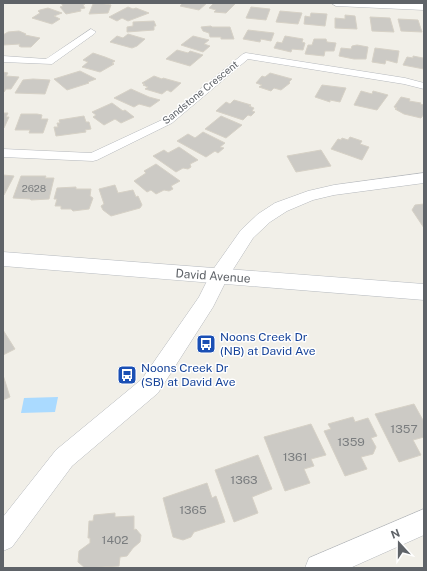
<svg xmlns="http://www.w3.org/2000/svg" width="427" height="571" viewBox="0 0 427 571" font-family="'Public Sans',sans-serif">
  <rect width="100%" height="100%" fill="#f1efe8"/>
  <path fill="#aadaff" d="M58 397 55 412 21 413 24 398Z"/>
  <g fill="#cccac5" stroke="#d6d1c6">
    <path d="M61 3H84L85 4 83 5 85 8 80 9 81 11 66 14 60 7 63 6Z"/>
    <path d="M99 3 111 5 108 13 89 14 93 4Z"/>
    <path d="M183 3H207L199 10 180 6Z"/>
    <path d="M214 3H236L226 13 214 12 216 10 209 8Z"/>
    <path d="M128 7 133 9 136 8 149 13 128 21 122 18 117 21 109 17Z"/>
    <path d="M251 7 270 9 266 20 246 18Z"/>
    <path d="M48 8 62 13 54 16 60 19 52 24 32 18 40 13 38 11 40 10Z"/>
    <path d="M280 11 302 13 298 24 276 22Z"/>
    <path d="M311 13 327 14 325 26 304 24 305 16 310 17Z"/>
    <path d="M345 15 355 16 357 29 335 28V18L345 19Z"/>
    <path d="M370 17 390 18 394 32 372 31Z"/>
    <path d="M398 19 418 20 422 32 401 31Z"/>
    <path d="M154 21 156 26H154V30L127 32V27L133 26V22Z"/>
    <path d="M211 26 212 27H230L234 39H221V37H210L209 33 203 31 201 27Z"/>
    <path d="M248 30 274 33 271 41 261 39 260 42 243 39Z"/>
    <path d="M19 31 26 34 25 35 40 38 31 47H21L19 46 20 44 3 45V35L8 32Z"/>
    <path d="M128 34 145 39 137 46 132 48 110 42 117 36 123 38Z"/>
    <path d="M193 36 209 40 204 44 210 46 203 52 181 45Z"/>
    <path d="M285 36 303 39 302 42 305 43 303 50 292 49 291 52 274 48 277 42 282 43Z"/>
    <path d="M314 39H326L327 42 336 43 334 51H325L324 56 305 54 308 45H312Z"/>
    <path d="M357 45 368 47 366 59H354L339 56 341 48 351 49 352 46Z"/>
    <path d="M375 48 399 51 397 63 386 60 385 64 372 62Z"/>
    <path d="M177 50 188 53 190 51 203 55 190 66 166 59Z"/>
    <path d="M93 53 105 57 115 61 112 63 114 64 100 72 82 67 88 62 83 60Z"/>
    <path d="M413 56 423 58 424 69 403 65 407 57 413 58Z"/>
    <path d="M80 71 96 79 88 82 89 83 67 90 54 79Z"/>
    <path d="M3 72 8 73 6 76 19 77 11 89H6L4 92Z"/>
    <path d="M270 73 292 79 289 82 290 83 281 90 274 88 271 91 259 87 262 85 256 83 262 76 265 77Z"/>
    <path d="M154 76 162 79 163 78 181 83 171 92 167 90 162 94 145 89 148 87 143 85 145 84 142 83Z"/>
    <path d="M23 80 33 79 50 80 45 94 15 93Z"/>
    <path d="M322 85 346 88 340 102 330 100V102L315 97Z"/>
    <path d="M131 89 149 97 160 100 150 107 139 104 134 107 114 98Z"/>
    <path d="M361 91 372 94 373 91 388 95 377 110 354 105Z"/>
    <path d="M401 97 410 99 409 101 421 103 420 104 424 105V114L421 118 404 114 395 109 397 108 394 107Z"/>
    <path d="M234 100 251 105 249 106 254 108 252 111 255 112 251 116 248 115 243 120 216 111 226 102 230 104Z"/>
    <path d="M112 103 123 111 125 110 134 117 121 123 115 119 104 125 93 117 96 115 92 112Z"/>
    <path d="M3 113H8L6 117H9L4 128H3Z"/>
    <path d="M21 114H37L42 115 41 119H48L43 133H29L30 130H15Z"/>
    <path d="M84 116 86 122H89L91 129 85 130 86 132 56 136 54 127H58L57 123H60L59 120Z"/>
    <path d="M221 116 242 125 226 138 205 129Z"/>
    <path d="M203 132 225 143 220 147 224 148 218 153 215 151 206 157 177 141 188 134 195 138Z"/>
    <path d="M350 137 362 141 360 144 369 147 362 160 331 149 338 139 341 140 342 138 348 140Z"/>
    <path d="M179 147 198 160 190 164 191 167 188 169 183 168 176 172 153 156 164 150 168 153Z"/>
    <path d="M321 150 331 166 296 172 287 156Z"/>
    <path d="M156 164 180 181 171 186 173 189 169 191 164 190 156 194 151 190 147 192 134 181 146 173 144 171Z"/>
    <path d="M3 175 14 176 4 195H3Z"/>
    <path d="M21 176H46L45 178H54L49 199 31 200 30 199 13 198Z"/>
    <path d="M115 185 118 193 133 190 136 197 138 196 142 205 140 208 111 216 103 210 101 206 104 204 99 189Z"/>
    <path d="M76 187V189H91L90 196 93 198 89 209 73 211 71 209H61V206H55L57 199H54L57 188Z"/>
    <path d="M424 204V228L412 210 415 205Z"/>
    <path d="M3 330 15 349 3 355Z"/>
    <path d="M3 375 10 397 3 400Z"/>
    <path d="M414 404 424 422V437L413 440 421 455 399 462 375 414Z"/>
    <path d="M353 417 355 422 368 418 377 436 371 438 376 447 373 454 361 457 367 469 345 476 324 431 331 429 328 424Z"/>
    <path d="M311 424 326 455 311 459 314 466 304 469 310 483 285 491 264 437Z"/>
    <path d="M258 455 272 489 252 497 258 513 234 522 215 470Z"/>
    <path d="M207 483 212 498 216 496 225 522 194 532 191 537 183 540 173 537 163 498Z"/>
    <path d="M115 513V517L134 516V530L136 529 141 535 140 542 133 548 127 556 120 557 119 566 85 568 78 562 79 551 90 543V538H88L89 521H93L94 515Z"/>
  </g>
  <g fill="none" stroke-linecap="round" stroke-linejoin="round">
    <defs>
      <g id="minor">
        <path d="M91 29 96 32 94 34 52 64 3 62V56L46 59Z"/>
        <path d="M246 53 405 78 424 83V89L404 84 248 59 172 123 97 160 93 161 3 157V149L91 153 164 119 243 54Z"/>
      </g>
      <g id="tertiary">
        <path d="M331 3 424 4V10L336 6Z"/>
        <path d="M424 173V183L334 195 313 200 287 211 270 222 253 238 227 279 213 307 158 393 72 466 12 547 3 551V517L56 450 142 379 199 297 212 271 241 230 258 214 275 203 308 191 334 185Z"/>
        <path d="M424 509V535L350 568H305L309 558Z"/>
      </g>
      <path id="secondary" d="M3 252 424 284V300L3 266Z"/>
    </defs>
    <use href="#minor" stroke="#b5b8bc" stroke-width="1"/>
    <use href="#tertiary" stroke="#b5b8bc" stroke-width="1"/>
    <use href="#secondary" stroke="#b6babf" stroke-width="1"/>
    <use href="#minor" fill="#fff" fill-rule="evenodd"/>
    <use href="#tertiary" fill="#fff" fill-rule="evenodd"/>
    <use href="#secondary" fill="#fff" fill-rule="evenodd"/>
  </g>
  <defs>
    <symbol id="bus-square" viewBox="-11 -11 22 22"><rect x="-9" y="-9" width="18" height="18" rx="4" fill="#1a4fb4" stroke="#fff"/><path d="M-5-6H5V4H4V6H2V4H-2V6H-4V4H-5ZM-3.5-4V0h7V-4ZM-3.5 1.2v1.5H-2V1.2ZM2 1.2v1.5H3.5V1.2Z" fill="#fff"/></symbol>
  </defs>
  <g fill-rule="evenodd">
    <use href="#bus-square" x="195" y="333" width="22" height="22"/>
    <use href="#bus-square" x="116" y="364" width="22" height="22"/>
  </g>
  <g text-anchor="middle" stroke-width="3" stroke-linejoin="round" paint-order="stroke">
    <g font-size="10" fill="#5f6368" stroke="#fff">
      <text transform="translate(200 92) rotate(-39)" y="4">Sandstone Crescent</text>
    </g>
    <g font-size="10" fill="#7a7d7f">
      <text x="34" y="192">2628</text>
    </g>
    <g font-size="12" fill="#5f6368" stroke="#fff">
      <text transform="translate(213 276) rotate(4)" y="4">David Avenue</text>
    </g>
    <g font-size="12" fill="#164399" stroke="#fff" text-anchor="start">
      <text x="220" y="341">Noons Creek Dr<tspan x="220" dy="14">(NB) at David Ave</tspan></text>
      <text x="141" y="372">Noons Creek Dr<tspan x="141" dy="14">(SB) at David Ave</tspan></text>
    </g>
    <g font-size="12" fill="#7a7d7f">
      <text x="404" y="433">1357</text>
      <text x="351" y="446">1359</text>
      <text x="295" y="461">1361</text>
      <text x="244" y="484">1363</text>
      <text x="193" y="514">1365</text>
      <text x="115" y="544">1402</text>
    </g>
  </g>
  <rect width="427" height="571" fill="none" stroke="#5f6368" stroke-width="8"/>
  <g transform="translate(399 543) rotate(339)" stroke="#ffffff" stroke-width="3" paint-order="stroke">
  <path d="M0-3L7 15L0 10L-7 15Z" fill="#5f6368"/>
  <text y="-6" font-size="11" font-weight="bold" text-anchor="middle" fill="#5f6368">N</text>
  </g>
</svg>
